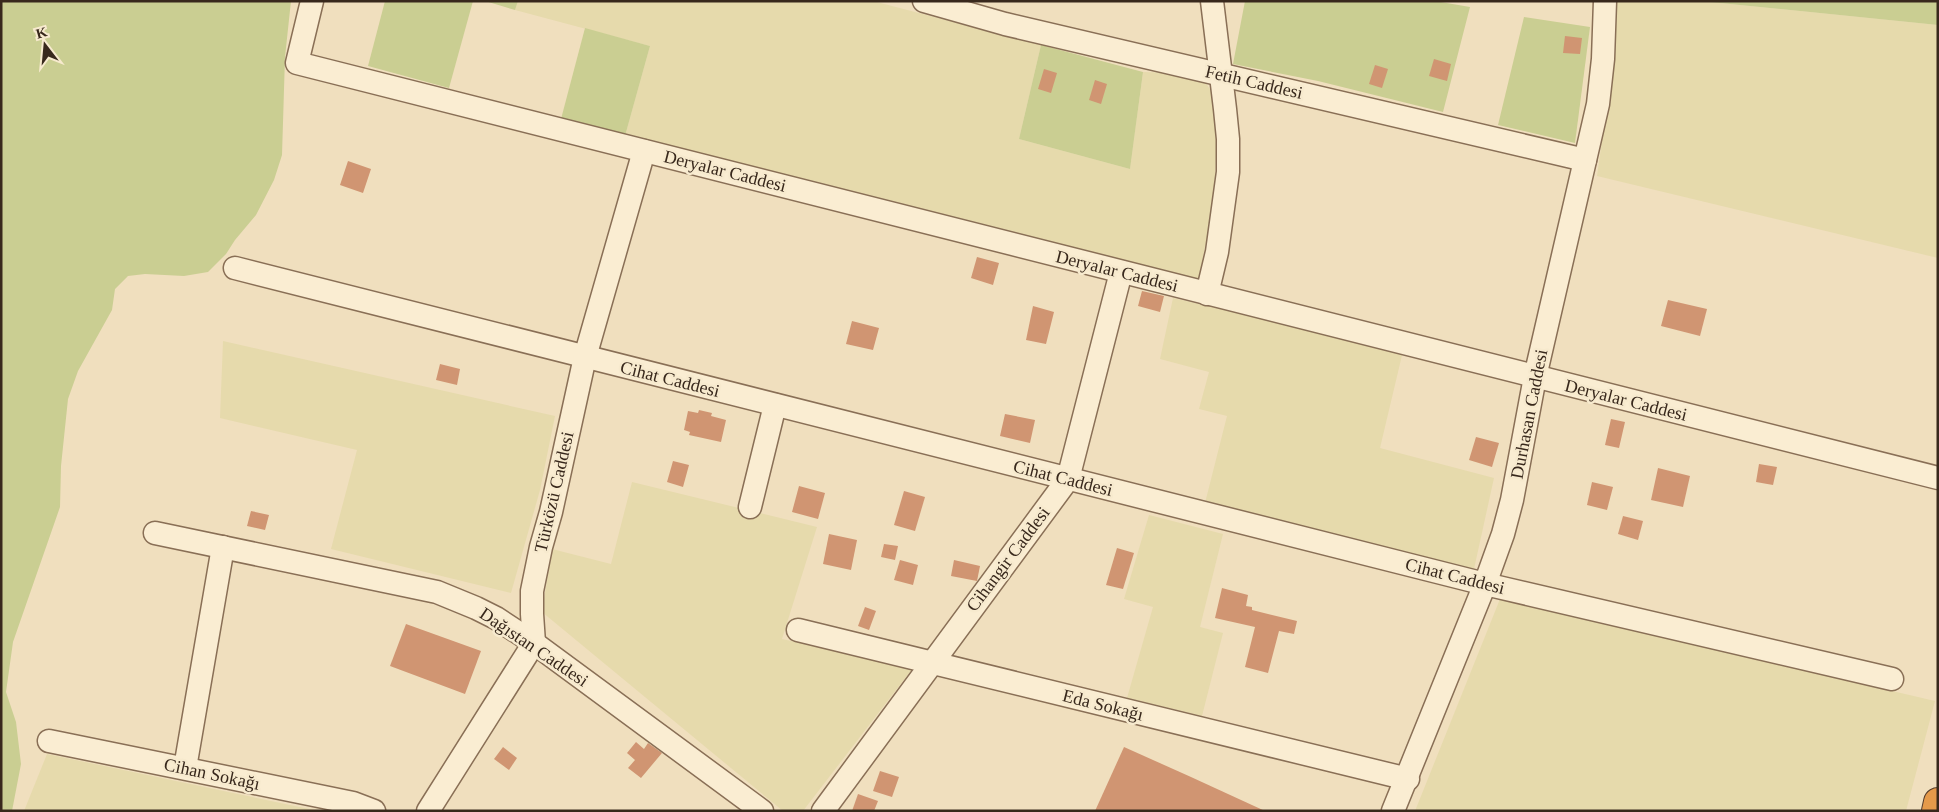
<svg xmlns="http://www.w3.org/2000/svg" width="1939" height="812" viewBox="0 0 1939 812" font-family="'Times New Roman',serif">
  <rect width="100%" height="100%" fill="#f0dfbe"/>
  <g fill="#e6daac">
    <path d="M518 1H873L1041 45 1019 139 1130 169 1143 72 1178 73 1205 82 1214 95 1217 134 1215 178 1208 232 1198 281 625 136 650 46 515 10Z"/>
    <path d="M1617 1H1700L1938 25V258L1597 176 1607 105Z"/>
    <path d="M1173 298 1403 351 1380 448 1494 478 1474 569 1205 503 1227 416 1199 409 1209 372 1160 359Z"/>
    <path d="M223 341 555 416 540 490 511 593 331 549 357 450 220 418Z"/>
    <path d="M632 482 817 527 782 639 913 668 803 811H783L542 612 552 549 611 564Z"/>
    <path d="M1149 515 1223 534 1200 627 1223 633 1202 716 1127 698 1153 607 1124 599Z"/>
    <path d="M1500 599 1935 701 1906 811H1415Z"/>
    <path d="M47 754 319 811H24Z"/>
  </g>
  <g fill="#cace92">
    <path d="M1 1H291L285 57 282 155 274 180 256 215 235 240 226 254 208 272 184 276 145 274 128 276 115 289 112 310 78 371 68 399 61 466 60 507 13 642 6 692 16 722 21 764 12 811H1Z"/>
    <path d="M385 1H473L449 88 368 66Z"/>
    <path d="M485 1H518L515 10Z"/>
    <path d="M1245 1H1435L1470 7 1443 112 1318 81 1233 64Z"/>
    <path d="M1700 1H1938V25Z"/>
    <path d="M1524 17 1590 27 1575 143 1498 125Z"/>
    <path d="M585 28 650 46 625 136 561 119Z"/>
    <path d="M1041 45 1143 72 1130 169 1019 139Z"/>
  </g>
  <g fill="#d09572">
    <path d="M1565 36 1582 38 1580 54 1563 53Z"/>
    <path d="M1434 59 1451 64 1447 81 1429 76Z"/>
    <path d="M1375 65 1388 69 1382 88 1369 84Z"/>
    <path d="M1044 69 1057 73 1051 93 1038 89Z"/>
    <path d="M1095 80 1107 84 1101 104 1089 100Z"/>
    <path d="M348 161 371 169 363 193 340 185Z"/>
    <path d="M977 257 999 263 993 285 971 278Z"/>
    <path d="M1142 291 1164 296 1160 312 1138 306Z"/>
    <path d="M1668 300 1707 309 1700 336 1661 326Z"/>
    <path d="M1033 306 1054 312 1046 344 1026 340Z"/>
    <path d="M852 321 879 328 873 350 846 344Z"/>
    <path d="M440 364 460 369 457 385 436 380Z"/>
    <path d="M699 410 712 413 711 416 726 420 721 442 689 435 690 432 684 430 688 411 698 413Z"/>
    <path d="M1005 414 1035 420 1030 443 1000 436Z"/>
    <path d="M1611 419 1625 422 1619 448 1605 445Z"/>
    <path d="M1476 437 1499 443 1492 467 1469 460Z"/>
    <path d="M673 461 689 465 683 487 667 482Z"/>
    <path d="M1759 464 1777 467 1773 485 1756 482Z"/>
    <path d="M1658 468 1690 476 1683 507 1651 500Z"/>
    <path d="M1592 482 1613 487 1607 510 1587 505Z"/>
    <path d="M799 486 825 493 818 519 792 512Z"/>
    <path d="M904 491 925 497 915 531 894 525Z"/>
    <path d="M251 511 269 515 265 530 247 526Z"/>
    <path d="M1623 516 1643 521 1638 540 1618 534Z"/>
    <path d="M829 534 857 540 851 570 823 564Z"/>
    <path d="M884 544 898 546 895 560 881 557Z"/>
    <path d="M1117 548 1134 553 1123 589 1106 585Z"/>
    <path d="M900 560 918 565 913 585 894 580Z"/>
    <path d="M954 560 980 566 977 581 951 576Z"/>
    <path d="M1222 588 1248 595 1246 606 1252 607V610L1297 621 1294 634 1279 631 1268 673 1245 667 1255 627 1215 618Z"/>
    <path d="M865 607 876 611 869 630 858 626Z"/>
    <path d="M406 624 481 651 465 694 390 666Z"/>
    <path d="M636 742 644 749 648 743 662 753 641 778 628 768 635 760 627 753Z"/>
    <path d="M503 747 517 758 509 770 494 759Z"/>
    <path d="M1124 747 1191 777 1265 811H1095Z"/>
    <path d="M880 771 899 777 892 797 873 791Z"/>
    <path d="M858 794 878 801 874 811H852Z"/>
  </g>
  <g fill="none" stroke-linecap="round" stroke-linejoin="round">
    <defs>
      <g id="minor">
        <path d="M312 1 297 63 1938 478"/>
        <path d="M924 1 1005 24 1585 160"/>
        <path d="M235 268 1485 584 1892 679"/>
        <path d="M1207 294 1217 252 1228 172V139L1225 109 1212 1"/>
        <path d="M750 507 775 405"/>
        <path d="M155 533 437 592 476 608 496 618 534 643 762 811"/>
        <path d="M798 630 1408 779"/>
        <path d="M49 741 353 803 374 811"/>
        <path d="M185 768 223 547"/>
        <path d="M428 811 534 643 532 614V591L541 547 551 512 585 357 644 151"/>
        <path d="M823 811 1068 479 1121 272"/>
        <path d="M1393 811 1485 584 1503 534 1512 500 1535 377 1598 104 1603 59 1605 1"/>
      </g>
      <path id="highway" d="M1936 811 1938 802"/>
    </defs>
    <use href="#minor" stroke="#896f56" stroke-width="25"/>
    <use href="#highway" stroke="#563d2b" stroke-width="30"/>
    <use href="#minor" stroke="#faedd2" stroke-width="22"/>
    <use href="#highway" stroke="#e59a4a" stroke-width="28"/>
  </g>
  <g text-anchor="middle" stroke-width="5" stroke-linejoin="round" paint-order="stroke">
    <g font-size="18" fill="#38281c" stroke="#f7eace">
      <text transform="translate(1254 82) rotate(13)" y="6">Fetih Caddesi</text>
      <text transform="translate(725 171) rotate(14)" y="6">Deryalar Caddesi</text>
      <text transform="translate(1117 271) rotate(14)" y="6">Deryalar Caddesi</text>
      <text transform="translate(670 379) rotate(14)" y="6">Cihat Caddesi</text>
      <text transform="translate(1626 400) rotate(14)" y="6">Deryalar Caddesi</text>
      <text transform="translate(1529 414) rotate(-79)" y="6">Durhasan Caddesi</text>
      <text transform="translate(1063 478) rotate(14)" y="6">Cihat Caddesi</text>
      <text transform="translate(554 492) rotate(-77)" y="6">Türközü Caddesi</text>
      <text transform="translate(1008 559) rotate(-53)" y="6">Cihangir Caddesi</text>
      <text transform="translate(1455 576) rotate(14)" y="6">Cihat Caddesi</text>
      <text transform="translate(534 647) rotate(34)" y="6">Dağıstan Caddesi</text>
      <text transform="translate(1103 705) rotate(14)" y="6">Eda Sokağı</text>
      <text transform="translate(212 774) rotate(12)" y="6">Cihan Sokağı</text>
    </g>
  </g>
  <rect width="1939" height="812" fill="none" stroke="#38281c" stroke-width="5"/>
  <g transform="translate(45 45) rotate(344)" stroke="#f7eace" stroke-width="4" paint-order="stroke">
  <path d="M0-4L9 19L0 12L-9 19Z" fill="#38281c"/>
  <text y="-8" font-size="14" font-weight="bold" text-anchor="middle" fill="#38281c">K</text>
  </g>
</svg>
